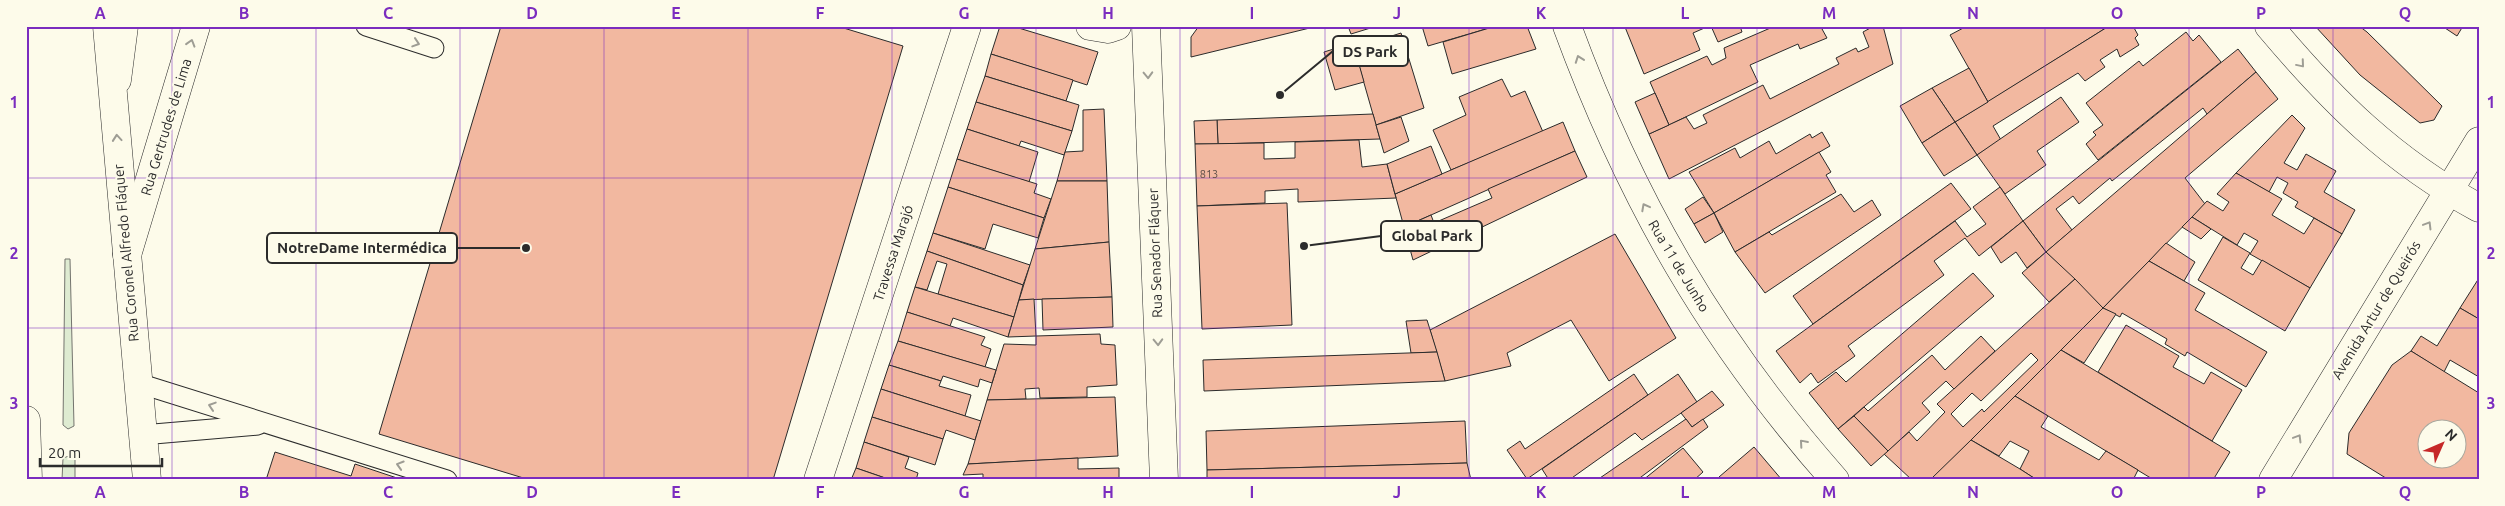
<svg xmlns="http://www.w3.org/2000/svg" width="2505" height="506" viewBox="0 0 2505 506" font-family="Ubuntu,sans-serif">
  <rect width="100%" height="100%" fill="#fdfbea"/>
  <g fill="#deebd1" stroke="#74746e">
    <path d="M65 259H70L74 426 68 429 63 425Z"/>
    <path d="M69 456 75 459V480H62L63 458Z"/>
  </g>
  <g fill="#f2b8a0" stroke="#2b2b2b" fill-rule="evenodd">
    <path d="M501 26H837L903 46 773 480H530L379 434Z"/>
    <path d="M1000 26H1012L1098 52 1087 85 991 54Z"/>
    <path d="M1199 26H1318L1191 57V37Z"/>
    <path d="M1348 26H1377L1351 34Z"/>
    <path d="M1422 26H1496L1428 46Z"/>
    <path d="M1496 26H1527L1536 49 1452 74 1443 42Z"/>
    <path d="M1627 26H1709L1693 33 1700 50 1644 74 1625 27Z"/>
    <path d="M1711 26H1740L1742 32 1718 42Z"/>
    <path d="M1775 26H1828L1822 29 1827 38 1800 49 1798 44 1750 65 1758 82 1669 125 1650 82 1707 56 1712 65 1726 58 1724 48Z"/>
    <path d="M1874 26H1883L1893 64 1669 179 1649 134 1686 117 1694 129 1707 123 1703 115 1763 85 1770 99 1839 64 1836 58 1856 48 1858 52 1869 47 1863 32Z"/>
    <path d="M1967 26H2109L1988 102 1950 35Z"/>
    <path d="M2109 26H2133L2138 35 2135 38 2139 45 2120 57 2117 49 2100 60 2105 67 2085 81 2078 73 1993 126 2001 140 1977 155 1955 122Z"/>
    <path d="M2315 26H2359L2367 32 2442 106 2434 120 2420 123 2360 75Z"/>
    <path d="M2442 26H2463L2457 36Z"/>
    <path d="M2186 32 2193 41 2199 35 2221 62 2098 160 2086 144 2096 135 2093 132 2103 125 2086 103 2139 61 2143 66Z"/>
    <path d="M1401 33 1424 108 1376 125 1354 48Z"/>
    <path d="M1353 43 1364 82 1335 90 1324 52Z"/>
    <path d="M2238 49 2256 72 2207 114 2203 108 2112 181 2110 178 2079 204 2073 196 2056 209 2072 230 2046 252 2023 221Z"/>
    <path d="M991 54 1073 80 1066 101 985 76Z"/>
    <path d="M1969 68 1988 102 1955 122 1932 88Z"/>
    <path d="M2256 72 2278 99 2185 178 2205 204 2103 308 2046 252Z"/>
    <path d="M985 76 1079 105 1072 131 976 102Z"/>
    <path d="M1502 79 1511 97 1525 91 1543 132 1451 170 1433 130 1466 115 1459 97Z"/>
    <path d="M1932 88 1955 122 1922 143 1900 106Z"/>
    <path d="M1655 93 1669 125 1649 134 1635 102Z"/>
    <path d="M2061 97 2079 122 2037 151 2046 165 2005 194 1977 155Z"/>
    <path d="M976 102 1072 131 1064 155 1021 141 1019 146 967 129Z"/>
    <path d="M1104 109 1107 181H1057L1065 152 1083 151V110Z"/>
    <path d="M1373 114 1380 139 1218 144 1217 120Z"/>
    <path d="M2292 115 2305 128 2284 163 2297 170 2306 154 2336 171 2324 192 2355 210 2342 234 2295 207 2298 202 2283 193 2288 183 2277 177 2269 192 2236 173Z"/>
    <path d="M1401 117 1409 141 1384 153 1376 125Z"/>
    <path d="M1217 120 1218 144H1195L1194 121Z"/>
    <path d="M1563 122 1575 151 1404 227 1395 194Z"/>
    <path d="M1955 122 1977 155 1944 176 1922 143Z"/>
    <path d="M967 129 1038 152 1029 182 957 159Z"/>
    <path d="M1822 132 1830 146 1714 213 1689 172 1735 148 1740 158 1769 141 1776 154 1810 134 1812 138Z"/>
    <path d="M1359 140 1362 167 1387 164 1396 198 1298 202V189L1265 191V203L1197 206 1195 144 1264 143V159L1295 158V142Z"/>
    <path d="M1431 146 1442 174 1395 194 1387 164Z"/>
    <path d="M1575 151 1587 177 1413 260 1404 227 1431 215 1434 223 1492 198 1488 189Z"/>
    <path d="M1819 152 1831 172 1826 175 1836 192 1735 252 1714 213Z"/>
    <path d="M957 159 1037 184 1034 193 1051 199 1044 218 948 187Z"/>
    <path d="M2236 173 2282 199 2272 215 2304 234 2314 218 2342 234 2310 288 2250 254 2258 241 2244 233 2237 245 2192 217 2207 201 2223 211 2229 202 2217 194Z"/>
    <path d="M1057 181H1107L1109 242 1035 249Z"/>
    <path d="M1951 183 1971 209 1813 324 1793 296Z"/>
    <path d="M948 187 1044 218 1038 238 993 224 985 249 933 233Z"/>
    <path d="M2000 187 2023 221 1979 256 1965 238 1934 261 1944 275 1848 346 1855 356 1818 383 1811 373 1800 383 1776 351 1955 221 1967 237 1986 224 1973 207Z"/>
    <path d="M1841 194 1854 212 1872 200 1881 215 1765 293 1735 252 1769 232 1772 235Z"/>
    <path d="M1703 197 1714 213 1694 224 1685 209Z"/>
    <path d="M1287 203 1292 325 1202 329 1197 206Z"/>
    <path d="M1714 213 1723 232 1705 243 1694 224Z"/>
    <path d="M2192 217 2211 229 2201 239 2182 227Z"/>
    <path d="M2023 221 2046 252 2027 268 2016 252 2001 263 1991 247Z"/>
    <path d="M933 233 1030 265 1023 285 927 251Z"/>
    <path d="M1615 234 1676 338 1609 381 1571 320 1507 353 1511 366 1445 381 1430 330Z"/>
    <path d="M2223 237 2250 253 2241 268 2253 275 2262 260 2310 288 2285 331 2198 280Z"/>
    <path d="M1109 242 1112 297 1019 300 1035 249Z"/>
    <path d="M2166 243 2195 262 2184 281 2149 261Z"/>
    <path d="M927 251 1023 285 1014 317 938 294 947 264 937 261 927 290 915 287Z"/>
    <path d="M2046 252 2075 279 2049 302 2022 273Z"/>
    <path d="M2149 261 2205 293 2195 310 2267 352 2246 387 2187 352 2185 356 2165 344 2167 339 2122 313 2120 317 2103 308Z"/>
    <path d="M1973 273 1994 296 1838 429 1809 393 1836 372 1846 382Z"/>
    <path d="M2479 278V319L2460 308Z"/>
    <path d="M2075 279 2103 308 1931 480H1912L1884 454 1909 432 1917 441 1945 412 1937 404ZM2031 353 2038 360 1984 412 1982 409 1963 427 1951 414 1972 393 1981 401Z"/>
    <path d="M915 287 1014 317 1008 337 953 318 950 326 907 312Z"/>
    <path d="M1112 297 1113 327 1043 330 1042 299Z"/>
    <path d="M1034 299 1036 336 1008 337 1019 300Z"/>
    <path d="M2103 308 2116 314 2084 363 2061 350Z"/>
    <path d="M2460 308 2479 319V377L2450 360 2444 372 2411 351 2421 336 2437 346Z"/>
    <path d="M907 312 985 337 981 345 991 349 985 367 898 341Z"/>
    <path d="M1427 320 1437 352 1411 353 1406 321Z"/>
    <path d="M2126 325 2179 356 2173 367 2204 384 2211 372 2242 390 2212 441 2098 372Z"/>
    <path d="M1100 334 1101 344 1115 345 1117 385 1087 387V397L1040 398 1039 388 1025 389 1026 399 987 400 1004 344 1036 345V336Z"/>
    <path d="M1981 336 1995 351 1954 389 1946 381 1922 403 1930 412 1888 451 1854 416 1864 407 1868 411 1932 355 1945 370Z"/>
    <path d="M898 341 996 370 992 383 980 379 978 387 943 376 941 381 889 365Z"/>
    <path d="M2061 350 2230 452 2213 480H2154L2015 396Z"/>
    <path d="M2411 351 2479 393V480H2389L2347 454 2349 433 2392 365ZM2428 428H2458V458H2428Z"/>
    <path d="M1437 352 1445 381 1204 391 1203 360Z"/>
    <path d="M889 365 941 381 939 386 971 395 965 416 881 389Z"/>
    <path d="M1634 374 1648 395 1527 479 1507 450 1520 441 1525 449Z"/>
    <path d="M1678 374 1697 402 1642 440 1635 433 1569 480H1549L1542 469Z"/>
    <path d="M881 389 981 421 975 440 946 430 943 439 872 417Z"/>
    <path d="M1712 391 1724 405 1692 427 1681 413Z"/>
    <path d="M2015 396 2048 416 2041 427 2099 460 2106 451 2138 470 2133 480H2037L2020 469 2029 451 2010 441 1999 456 1971 440Z"/>
    <path d="M1115 397 1118 456 968 464 987 400Z"/>
    <path d="M1854 416 1888 451 1871 466 1838 429Z"/>
    <path d="M872 417 943 439 935 465 864 442Z"/>
    <path d="M1686 419 1692 427 1703 419 1708 427 1637 480H1597Z"/>
    <path d="M1465 421 1467 463 1207 470 1206 431Z"/>
    <path d="M1971 440 2020 469 2037 480 1932 478Z"/>
    <path d="M864 442 909 457 905 468 918 473 916 480H891L856 468Z"/>
    <path d="M1754 447 1782 480H1722L1719 477Z"/>
    <path d="M1683 448 1703 472 1694 480H1643Z"/>
    <path d="M275 452 351 476 355 464 403 480H266Z"/>
    <path d="M1078 458V469L1119 468V480H983V474L963 475 968 464Z"/>
    <path d="M1467 463 1471 480H1207V470Z"/>
    <path d="M856 468 891 480H851Z"/>
  </g>
  <g fill="none" stroke-linecap="round" stroke-linejoin="round">
    <defs>
      <g id="lane">
        <path d="M366 26 434 48"/>
        <path d="M138 383 447 480"/>
        <path d="M142 435 258 425"/>
      </g>
      <g id="street">
        <path d="M1090 26 1108 29 1117 26"/>
        <path d="M1567 26C1631 200 1712 341 1835 480"/>
        <path d="M2269 26C2333 102 2391 160 2479 208"/>
        <path d="M127 255 196 26"/>
        <path d="M818 480 967 26"/>
      </g>
      <path id="secondary" d="M1146 26 1164 480"/>
      <g id="primary">
        <path d="M117 80 124 26"/>
        <path d="M2273 480 2479 141"/>
      </g>
      <g id="highway">
        <path d="M107 26 147 480"/>
        <path d="M26 420 28 480"/>
      </g>
    </defs>
    <use href="#lane" stroke="#2b2b2b" stroke-width="21"/>
    <use href="#street" stroke="#2b2b2b" stroke-width="29"/>
    <use href="#secondary" stroke="#2b2b2b" stroke-width="29"/>
    <use href="#primary" stroke="#2b2b2b" stroke-width="29"/>
    <use href="#highway" stroke="#2b2b2b" stroke-width="29"/>
    <use href="#lane" stroke="#fdfbea" stroke-width="19"/>
    <use href="#street" stroke="#fdfbea" stroke-width="28"/>
    <use href="#secondary" stroke="#fdfbea" stroke-width="28"/>
    <use href="#primary" stroke="#fdfbea" stroke-width="28"/>
    <use href="#highway" stroke="#fdfbea" stroke-width="28"/>
  </g>
  <defs><path id="oneway-chevron" d="M-2-3.5L2.5 0L-2 3.5" fill="none" stroke-width="1.6" stroke-linecap="round" stroke-linejoin="round" transform="scale(1.25)"/></defs>
  <g stroke="#9e9d94">
    <use href="#oneway-chevron" transform="translate(191 43) rotate(-73)"/>
    <use href="#oneway-chevron" transform="translate(416 43) rotate(18)"/>
    <use href="#oneway-chevron" transform="translate(1579 59) rotate(-110)"/>
    <use href="#oneway-chevron" transform="translate(2301 64) rotate(50)"/>
    <use href="#oneway-chevron" transform="translate(1148 75) rotate(88)"/>
    <use href="#oneway-chevron" transform="translate(117 138) rotate(-95)"/>
    <use href="#oneway-chevron" transform="translate(1645 207) rotate(-118)"/>
    <use href="#oneway-chevron" transform="translate(2428 225) rotate(-59)"/>
    <use href="#oneway-chevron" transform="translate(1158 342) rotate(88)"/>
    <use href="#oneway-chevron" transform="translate(212 406) rotate(-162)"/>
    <use href="#oneway-chevron" transform="translate(2298 438) rotate(-59)"/>
    <use href="#oneway-chevron" transform="translate(1803 443) rotate(-131)"/>
    <use href="#oneway-chevron" transform="translate(400 465) rotate(-163)"/>
  </g>
  <path fill="none" stroke="#7b2cbf" stroke-width="1" stroke-opacity="0.55" d="M172 26V480M316 26V480M460 26V480M604 26V480M748 26V480M892 26V480M1036 26V480M1180 26V480M1325 26V480M1469 26V480M1613 26V480M1757 26V480M1901 26V480M2045 26V480M2189 26V480M2333 26V480M26 178H2479M26 328H2479"/>
  <g text-anchor="middle" stroke-width="4" stroke-linejoin="round" paint-order="stroke">
    <g font-size="11" fill="#5d4e48">
      <text x="1209" y="178">813</text>
    </g>
    <g font-size="14" fill="#2b2b2b" stroke="#fdfbea">
      <text transform="translate(166 127) rotate(-73)" y="5">Rua Gertrudes de Lima</text>
      <text transform="translate(126 253) rotate(-95)" y="5">Rua Coronel Alfredo Fláquer</text>
      <text transform="translate(893 253) rotate(-72)" y="5">Travessa Marajó</text>
      <text transform="translate(1155 253) rotate(-92)" y="5">Rua Senador Fláquer</text>
      <text transform="translate(1679 266) rotate(59)" y="5">Rua 11 de Junho</text>
      <text transform="translate(2376 310) rotate(-59)" y="5">Avenida Artur de Queirós</text>
    </g>
  </g>
  <path fill="none" stroke="#2b2b2b" stroke-width="2" d="M1280 95L1333 51M1304 246L1381 236M526 248L457 248"/>
  <g fill="#2b2b2b" stroke="#fdfbea" stroke-width="2">
    <circle cx="1280" cy="95" r="5"/>
    <circle cx="1304" cy="246" r="5"/>
    <circle cx="526" cy="248" r="5"/>
  </g>
  <g fill="#fdfbea" stroke="#2b2b2b" stroke-width="2">
    <rect x="1333" y="36" width="75" height="30" rx="5"/>
    <rect x="1381" y="221" width="101" height="30" rx="5"/>
    <rect x="267" y="233" width="190" height="30" rx="5"/>
  </g>
  <g font-size="15" text-anchor="middle" font-weight="bold" fill="#2b2b2b">
    <text x="1370" y="57">DS Park</text>
    <text x="1432" y="241">Global Park</text>
    <text x="362" y="253">NotreDame Intermédica</text>
  </g>
  <rect width="2505" height="506" fill="none" stroke="#fdfbea" stroke-width="55"/>
  <g transform="translate(2442 444) rotate(45)"><circle r="24" fill="#fdfbea" stroke="#a9a89e"/>
  <path d="M0-4L9 19L0 12L-9 19Z" fill="#c62828"/>
  <text y="-8" font-size="14" font-weight="bold" text-anchor="middle" fill="#2b2b2b">N</text>
  </g>
  <path d="M40 458v8h122v-8" fill="none" stroke="#2b2b2b" stroke-width="2.5"/>
  <text x="48" y="458" font-size="15" fill="#2b2b2b" stroke="#fdfbea" stroke-width="4" paint-order="stroke">20 m</text>
  <rect x="28" y="28" width="2450" height="450" fill="none" stroke="#7b2cbf" stroke-width="2"/>
  <g font-size="16" text-anchor="middle" font-weight="bold" fill="#7b2cbf">
    <text x="100" y="19">A</text>
    <text x="244" y="19">B</text>
    <text x="388" y="19">C</text>
    <text x="532" y="19">D</text>
    <text x="676" y="19">E</text>
    <text x="820" y="19">F</text>
    <text x="964" y="19">G</text>
    <text x="1108" y="19">H</text>
    <text x="1252" y="19">I</text>
    <text x="1397" y="19">J</text>
    <text x="1541" y="19">K</text>
    <text x="1685" y="19">L</text>
    <text x="1829" y="19">M</text>
    <text x="1973" y="19">N</text>
    <text x="2117" y="19">O</text>
    <text x="2261" y="19">P</text>
    <text x="2405" y="19">Q</text>
    <text x="14" y="108">1</text>
    <text x="2491" y="108">1</text>
    <text x="14" y="259">2</text>
    <text x="2491" y="259">2</text>
    <text x="14" y="409">3</text>
    <text x="2491" y="409">3</text>
    <text x="100" y="498">A</text>
    <text x="244" y="498">B</text>
    <text x="388" y="498">C</text>
    <text x="532" y="498">D</text>
    <text x="676" y="498">E</text>
    <text x="820" y="498">F</text>
    <text x="964" y="498">G</text>
    <text x="1108" y="498">H</text>
    <text x="1252" y="498">I</text>
    <text x="1397" y="498">J</text>
    <text x="1541" y="498">K</text>
    <text x="1685" y="498">L</text>
    <text x="1829" y="498">M</text>
    <text x="1973" y="498">N</text>
    <text x="2117" y="498">O</text>
    <text x="2261" y="498">P</text>
    <text x="2405" y="498">Q</text>
  </g>
</svg>
